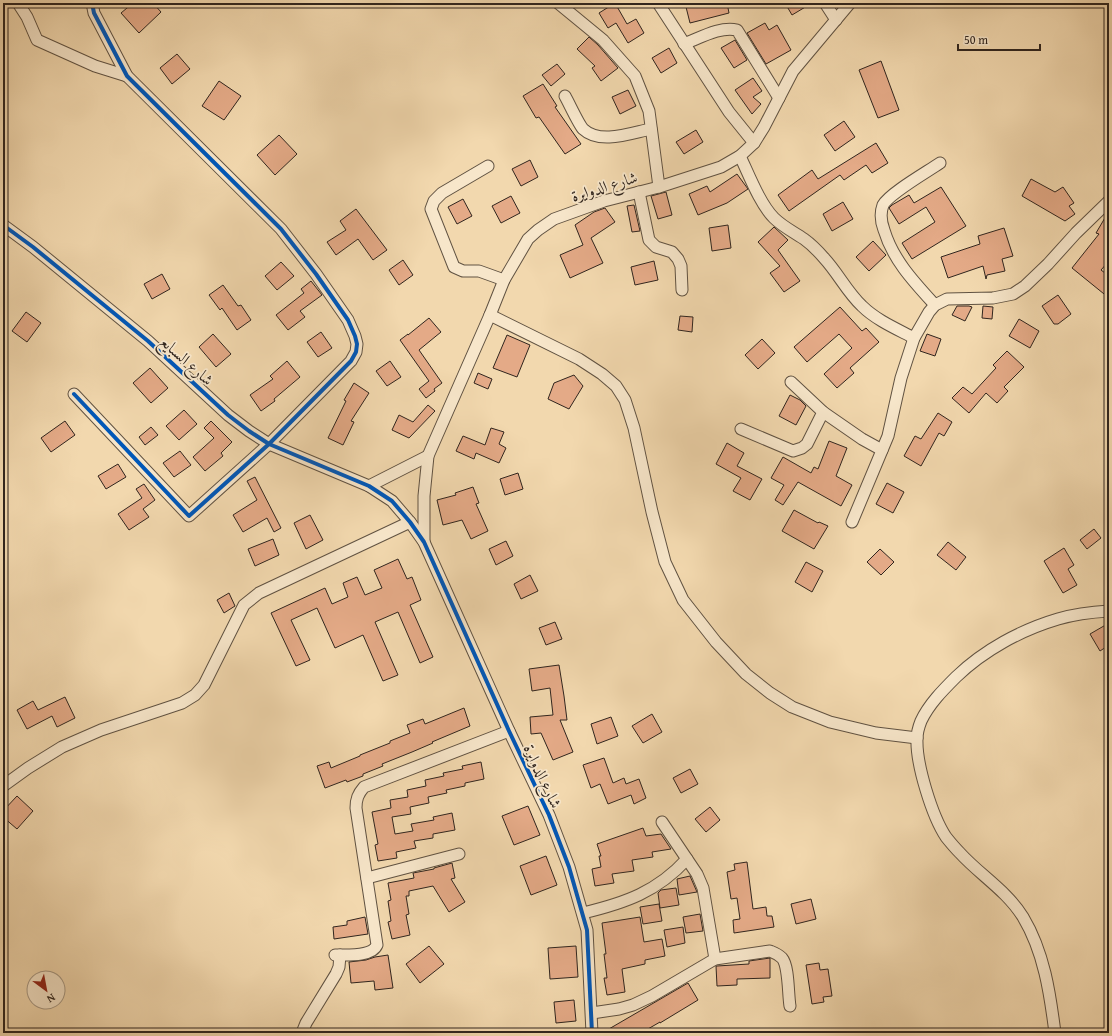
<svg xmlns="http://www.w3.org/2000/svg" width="1112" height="1036" viewBox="0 0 1112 1036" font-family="'Gentium Book Plus',Amiri,serif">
  <rect width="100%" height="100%" fill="#f2d8ae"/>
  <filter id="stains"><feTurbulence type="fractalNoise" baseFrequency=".005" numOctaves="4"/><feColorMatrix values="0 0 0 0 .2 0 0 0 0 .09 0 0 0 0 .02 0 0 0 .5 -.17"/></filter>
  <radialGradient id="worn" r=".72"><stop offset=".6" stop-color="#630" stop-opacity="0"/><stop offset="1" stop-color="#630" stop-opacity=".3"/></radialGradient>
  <g fill="#e4aa87" stroke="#30251e">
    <path d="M133 3H153L161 12 139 33 121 13Z"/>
    <path d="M615 3 627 24 636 19 644 33 628 43 616 23 608 28 599 13Z"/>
    <path d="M685 3H727L729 13 690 23Z"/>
    <path d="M785 3H812L792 15Z"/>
    <path d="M765 23 769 30 777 25 791 50 766 64 747 33Z"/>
    <path d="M589 37 598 45 618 68 601 81 592 68 595 66 577 49Z"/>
    <path d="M735 40 747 60 734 68 721 48Z"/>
    <path d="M669 48 677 63 661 73 652 58Z"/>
    <path d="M177 54 190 69 172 84 160 68Z"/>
    <path d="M881 61 899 110 878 118 859 70Z"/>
    <path d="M557 64 565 74 551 86 542 75Z"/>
    <path d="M753 78 762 91 753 97 761 104 752 114 735 90Z"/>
    <path d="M219 81 241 96 224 120 202 106Z"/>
    <path d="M543 84 557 106 555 107 581 144 565 154 539 117 536 118 523 96Z"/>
    <path d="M628 90 636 106 620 114 612 97Z"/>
    <path d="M844 121 855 137 835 151 824 135Z"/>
    <path d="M696 130 703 142 684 154 676 142Z"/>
    <path d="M279 135 297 154 275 175 257 155Z"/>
    <path d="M876 143 888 163 872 173 866 165 844 180 840 175 789 211 778 195 812 170 818 179Z"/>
    <path d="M530 160 538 177 521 186 512 169Z"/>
    <path d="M737 174 748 189 727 203 698 215 689 194 707 186 710 192Z"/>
    <path d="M1031 179 1055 192 1063 187 1074 203 1069 206 1075 214 1065 221 1022 196Z"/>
    <path d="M941 187 966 226 912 259 902 243 935 222 926 207 899 224 889 208 892 205 909 195 914 203Z"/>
    <path d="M666 192 672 215 658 219 651 196Z"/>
    <path d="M511 196 520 213 501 223 492 206Z"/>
    <path d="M463 199 472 216 457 224 448 207Z"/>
    <path d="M843 202 853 219 832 231 823 214Z"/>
    <path d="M634 205 640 231 632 232 627 206Z"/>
    <path d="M605 208 615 222 591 238 603 263 570 278 560 255 583 245 575 225 594 212Z"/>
    <path d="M356 209 387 250 373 260 358 239 336 255 327 242 346 230 340 221Z"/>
    <path d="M1109 211V261L1101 270 1109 276V298L1072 268 1099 234 1096 233Z"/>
    <path d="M728 225 731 248 712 251 709 228Z"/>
    <path d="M774 227 788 240 778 250 800 281 784 292 770 273 780 266 758 242Z"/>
    <path d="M1004 228 1013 256 1002 259 1005 271 987 275 986 279 983 266 948 278 941 257 980 244 978 236Z"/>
    <path d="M873 241 886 255 869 271 856 257Z"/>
    <path d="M403 260 413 275 399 285 389 270Z"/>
    <path d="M654 261 658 280 635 285 631 267Z"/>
    <path d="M281 262 294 276 277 290 265 276Z"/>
    <path d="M162 274 170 289 152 299 144 284Z"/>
    <path d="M311 281 322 295 300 311 305 317 288 330 276 315 304 293 301 289Z"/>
    <path d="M223 285 238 306 241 305 251 320 237 330 222 308 220 310 209 295Z"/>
    <path d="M1058 295 1071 314 1058 324H1054L1042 306Z"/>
    <path d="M957 306H969L972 307 965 321 952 315Z"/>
    <path d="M983 306 993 307 992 319 982 318Z"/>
    <path d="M840 307 862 331 866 328 879 342 850 368 854 373 837 388 824 374 852 348 839 334 807 362 794 347Z"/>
    <path d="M26 312 41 323 27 342 12 331Z"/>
    <path d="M680 316 693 317 692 332 678 330Z"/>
    <path d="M429 318 441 332 419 350 442 383 434 389 435 391 426 398 419 389 429 381 400 340 408 334V335Z"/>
    <path d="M1019 319 1039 331 1030 348 1009 336Z"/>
    <path d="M321 332 332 348 318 357 307 342Z"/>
    <path d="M213 334 231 354 216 367 199 347Z"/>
    <path d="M927 334 941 339 935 356 920 351Z"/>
    <path d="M507 335 530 345 517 377 493 368Z"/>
    <path d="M762 339 775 353 758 369 745 355Z"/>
    <path d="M1007 351 1024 367 1004 387 1008 391 997 403 986 393 969 413 952 398 963 387 972 394 996 368 993 365Z"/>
    <path d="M287 361 300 377 274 399 275 401 261 411 250 395 273 379 270 376Z"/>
    <path d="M390 361 401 377 387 386 376 371Z"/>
    <path d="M150 368 168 388 151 403 133 383Z"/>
    <path d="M478 373 492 379 488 389 474 383Z"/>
    <path d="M574 375 583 386 569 409 548 399 554 383Z"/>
    <path d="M354 383 369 393 351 421 354 422 343 445 328 438 346 401 344 400Z"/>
    <path d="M790 395 800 400 806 406 796 425 779 416Z"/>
    <path d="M428 405 435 411 409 438 392 430 399 415 413 422Z"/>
    <path d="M184 410 197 424 179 440 166 426Z"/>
    <path d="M938 413 952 422 944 436 939 433 921 466 904 456 915 436 921 439Z"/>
    <path d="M65 421 75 435 51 452 41 438Z"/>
    <path d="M211 421 232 442 221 453 223 456 205 471 193 457 214 438 204 428Z"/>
    <path d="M151 427 158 435 145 445 139 437Z"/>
    <path d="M491 428 504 432 499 444 506 448 499 463 476 453 474 459 456 451 463 436 485 445Z"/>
    <path d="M829 441 847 448 836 476 852 485 841 506 798 482 783 505 775 500 784 485 771 478 783 457 811 473 814 467 818 469Z"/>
    <path d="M727 443 744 453 737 466 762 479 750 500 733 491 741 478 716 464Z"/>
    <path d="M180 451 191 465 174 477 163 463Z"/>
    <path d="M118 464 126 477 106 489 98 476Z"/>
    <path d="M518 473 523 489 505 495 500 479Z"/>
    <path d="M255 477 281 528 274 532 267 518 243 532 233 515 257 500 247 481Z"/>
    <path d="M887 483 904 492 893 513 876 504Z"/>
    <path d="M144 484 155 500 143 509 149 517 129 530 118 514 142 498 136 489Z"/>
    <path d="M473 487 479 503 476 504 488 531 471 539 462 520 443 525 437 500 456 495 455 493Z"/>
    <path d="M794 510 818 523 819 522 828 526 814 549 782 531Z"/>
    <path d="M310 515 323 540 306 549 294 523Z"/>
    <path d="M1094 529 1101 538 1087 549 1080 540Z"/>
    <path d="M273 539 279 555 255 566 248 549Z"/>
    <path d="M506 541 513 556 496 565 489 549Z"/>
    <path d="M948 542 966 557 956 570 937 555Z"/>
    <path d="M1064 548 1074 565 1068 569 1077 585 1063 593 1044 561Z"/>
    <path d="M880 549 894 562 881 575 867 562Z"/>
    <path d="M398 559 407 579 412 577 421 600 410 605 433 657 420 663 398 612 375 622 398 675 383 681 363 635 335 648 317 608 291 620 310 660 296 666 271 613 325 588 332 604 348 597 343 583 357 577 365 595 382 588 374 570Z"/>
    <path d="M806 562 823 571 812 592 795 582Z"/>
    <path d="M530 575 538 591 521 599 514 584Z"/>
    <path d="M229 593 235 606 224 613 217 600Z"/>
    <path d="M555 622 562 639 546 645 539 628Z"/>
    <path d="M1109 623V645L1100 651 1090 634Z"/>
    <path d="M559 665 564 696 567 720H560L573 752 553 760 541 733 531 734 530 717 553 715 550 688 532 691 529 669Z"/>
    <path d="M65 697 75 718 57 727 52 716 27 729 17 710 33 701 38 710Z"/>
    <path d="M464 708 470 726 432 742 433 743 412 752 382 764 383 766 363 774V776L347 782 346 780 325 788 317 766 329 762 331 768 360 756V755L390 743V741L410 733 407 725 423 719 425 724Z"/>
    <path d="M652 714 662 732 643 743 632 726Z"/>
    <path d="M611 717 618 736 597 744 591 724Z"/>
    <path d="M604 758 613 783 624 778 626 784 639 779 646 798 634 804 631 795 608 804 600 784 591 788 583 765Z"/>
    <path d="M481 762 484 779 465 783V786L446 790 447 793 428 797 429 803 410 807 411 814 392 817 395 834 413 831 411 824 434 820 433 817 452 813 455 830 433 834V838L414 841 416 848 396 852 397 858 378 861 375 845 378 844 372 812 391 808 390 800 408 797 407 790 426 786 425 780 444 776 443 773 463 769 462 766Z"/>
    <path d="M690 769 698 784 681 793 673 778Z"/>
    <path d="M17 796 33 811 17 829 3 817V811Z"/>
    <path d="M528 806 540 835 514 845 502 816Z"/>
    <path d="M710 807 720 820 706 832 695 819Z"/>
    <path d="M643 828 646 836 661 834 671 849 652 852 653 857 632 860 634 871 612 874 614 883 595 886 592 869 601 867 599 856H601L597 844Z"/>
    <path d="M546 856 557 885 531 895 520 866Z"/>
    <path d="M747 862 753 909 766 907 767 916H772L774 927 734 933 733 920 740 919 737 898 731 899 727 872 735 870 734 864Z"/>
    <path d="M452 863 455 878 451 879 465 902 449 912 433 886 409 891V896H406L409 914 406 915 410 935 392 939 388 922 391 921 388 901 391 900 388 883 414 878 413 873 434 869V868Z"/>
    <path d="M690 876 697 892 679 895 677 879Z"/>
    <path d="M676 888 679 905 660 908 658 893 661 890Z"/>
    <path d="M811 899 816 919 796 924 791 904Z"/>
    <path d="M659 904 662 921 643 924 640 907Z"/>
    <path d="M700 914 703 931 686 933 683 917Z"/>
    <path d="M365 917 368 934 334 939 333 927 347 925V921Z"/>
    <path d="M640 917 644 942 662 939 665 956 645 960V964L622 969 625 992 607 995 604 978H607L604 954H606L602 923Z"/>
    <path d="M683 927 685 943 667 947 664 930Z"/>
    <path d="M429 946 444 964 420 983 406 964Z"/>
    <path d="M576 946 578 977 550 979 548 948Z"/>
    <path d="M388 955 393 988 375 990 374 981 351 983 349 962 366 960 375 957Z"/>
    <path d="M770 958V978L737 979V985L717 986 716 966H717L749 964V961Z"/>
    <path d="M819 963 820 970 828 969 832 996 823 997 824 1002 812 1004 806 965Z"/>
    <path d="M688 983 698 1000 660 1023V1022L641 1033H602Z"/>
    <path d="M574 1000 576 1021 556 1023 554 1002Z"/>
  </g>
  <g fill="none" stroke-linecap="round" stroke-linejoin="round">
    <defs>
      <g id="street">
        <path d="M18 3 27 17 37 40 95 66 127 76"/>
        <path d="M558 3 603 40 635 76 649 111 659 187"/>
        <path d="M658 3 729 112 754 143"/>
        <path d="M825 3 836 20"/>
        <path d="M684 44C700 38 720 26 737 30L779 98"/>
        <path d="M565 96C570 105 578 123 583 129 600 145 631 133 651 129"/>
        <path d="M740 156C749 175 760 204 774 218 783 227 794 232 804 239 811 244 818 251 824 258 838 273 847 292 862 306 876 320 897 329 914 338"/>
        <path d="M488 166 442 193 434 201 431 209 454 267 463 271H479L504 280"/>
        <path d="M639 192 649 240 656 247 672 252 678 259 681 266 682 290"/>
        <path d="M3 225 33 247 148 341 228 415 249 431 269 444 369 486 392 501 410 522 424 542 509 731 549 815 569 867 587 930 592 1033"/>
        <path d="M935 305C914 282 893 260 884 230 881 222 880 213 883 205 890 193 927 172 940 163"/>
        <path d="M490 315 579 359 602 374 616 386 625 400 634 428 652 512 665 562 683 600 716 642 746 674 770 693 792 707 830 722 876 733 917 738"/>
        <path d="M791 382 823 412 862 439 882 450"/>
        <path d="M74 394 189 516 269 444 351 361 356 352 357 344 355 336 348 320 316 274 281 229 127 76 94 13 92 3"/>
        <path d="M741 429 793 451 802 448 807 444 823 412"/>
        <path d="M369 486 428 456"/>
        <path d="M852 522 888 436 901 378 914 338 929 312 935 305 947 299 993 298 1013 294 1025 286 1048 264 1076 233 1109 201"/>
        <path d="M424 542V496L428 456 490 315 504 280 528 239 538 230 554 219 604 201 659 187 721 167 740 156 754 143 764 127 793 71 850 3"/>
        <path d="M3 786 28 768 62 747 101 730 182 703 195 695 204 685 244 605 259 593 410 522"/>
        <path d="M662 822 697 874 703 888 715 959"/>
        <path d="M367 878 459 854"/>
        <path d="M583 913C625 903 657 892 687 859"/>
        <path d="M335 955C346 955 372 957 377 945L356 808C356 799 358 794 364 787L509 731"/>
        <path d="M592 1013 619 1009 633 1005 652 996 715 959 770 951C775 953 778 954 782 958 789 966 788 995 790 1006"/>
        <path d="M302 1033 306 1023 336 974 339 967 340 955"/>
        <path d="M1055 1033C1050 993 1044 952 1023 917 1007 891 980 875 960 853 955 848 950 842 946 837 932 816 916 764 917 739 917 734 919 726 921 721 929 704 943 690 956 677 984 650 1021 630 1058 619 1075 614 1092 612 1109 611"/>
      </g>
    </defs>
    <use href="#street" stroke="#605242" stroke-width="13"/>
    <use href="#street" stroke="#f7e6ca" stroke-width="11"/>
    <defs>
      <g id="cycleway">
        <path d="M3 225 33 247 148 341 228 415 249 431 269 444 369 486 392 501 410 522 424 542 509 731 549 815 569 867 587 930 592 1033"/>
        <path d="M74 394 189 516 269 444 351 361 356 352 357 344 355 336 348 320 316 274 281 229 127 76 94 13 92 3"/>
      </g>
    </defs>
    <use href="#cycleway" stroke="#f7e6ca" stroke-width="6"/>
    <use href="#cycleway" stroke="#0057b8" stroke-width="4"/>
  </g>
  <g text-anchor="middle" stroke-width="3.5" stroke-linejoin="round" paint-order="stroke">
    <g font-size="16" fill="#30251e" stroke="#f7e6ca">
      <text transform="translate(604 186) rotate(-17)" y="6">شارع الدوايرة</text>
      <text transform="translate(187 360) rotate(42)" y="6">شارع السبايع</text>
      <text transform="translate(543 776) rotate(65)" y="6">شارع الدوايرة</text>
    </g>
  </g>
  <rect width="1112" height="1036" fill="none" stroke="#f2d8ae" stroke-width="16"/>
  <rect x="4" y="4" width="1104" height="1028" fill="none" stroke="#30251e" stroke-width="2"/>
  <rect x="8" y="8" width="1096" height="1020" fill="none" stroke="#30251e"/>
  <g transform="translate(46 990) rotate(148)"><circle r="19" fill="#f7e6ca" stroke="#a79985"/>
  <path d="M0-3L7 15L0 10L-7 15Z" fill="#8f2418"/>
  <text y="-6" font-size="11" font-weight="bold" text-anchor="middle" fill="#30251e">N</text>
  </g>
  <path d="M958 44v6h82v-6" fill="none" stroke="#30251e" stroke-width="2"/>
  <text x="964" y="44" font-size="12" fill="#30251e" stroke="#f7e6ca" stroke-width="3" paint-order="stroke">50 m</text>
  <rect width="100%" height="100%" filter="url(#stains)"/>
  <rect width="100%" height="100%" fill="url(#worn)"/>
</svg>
